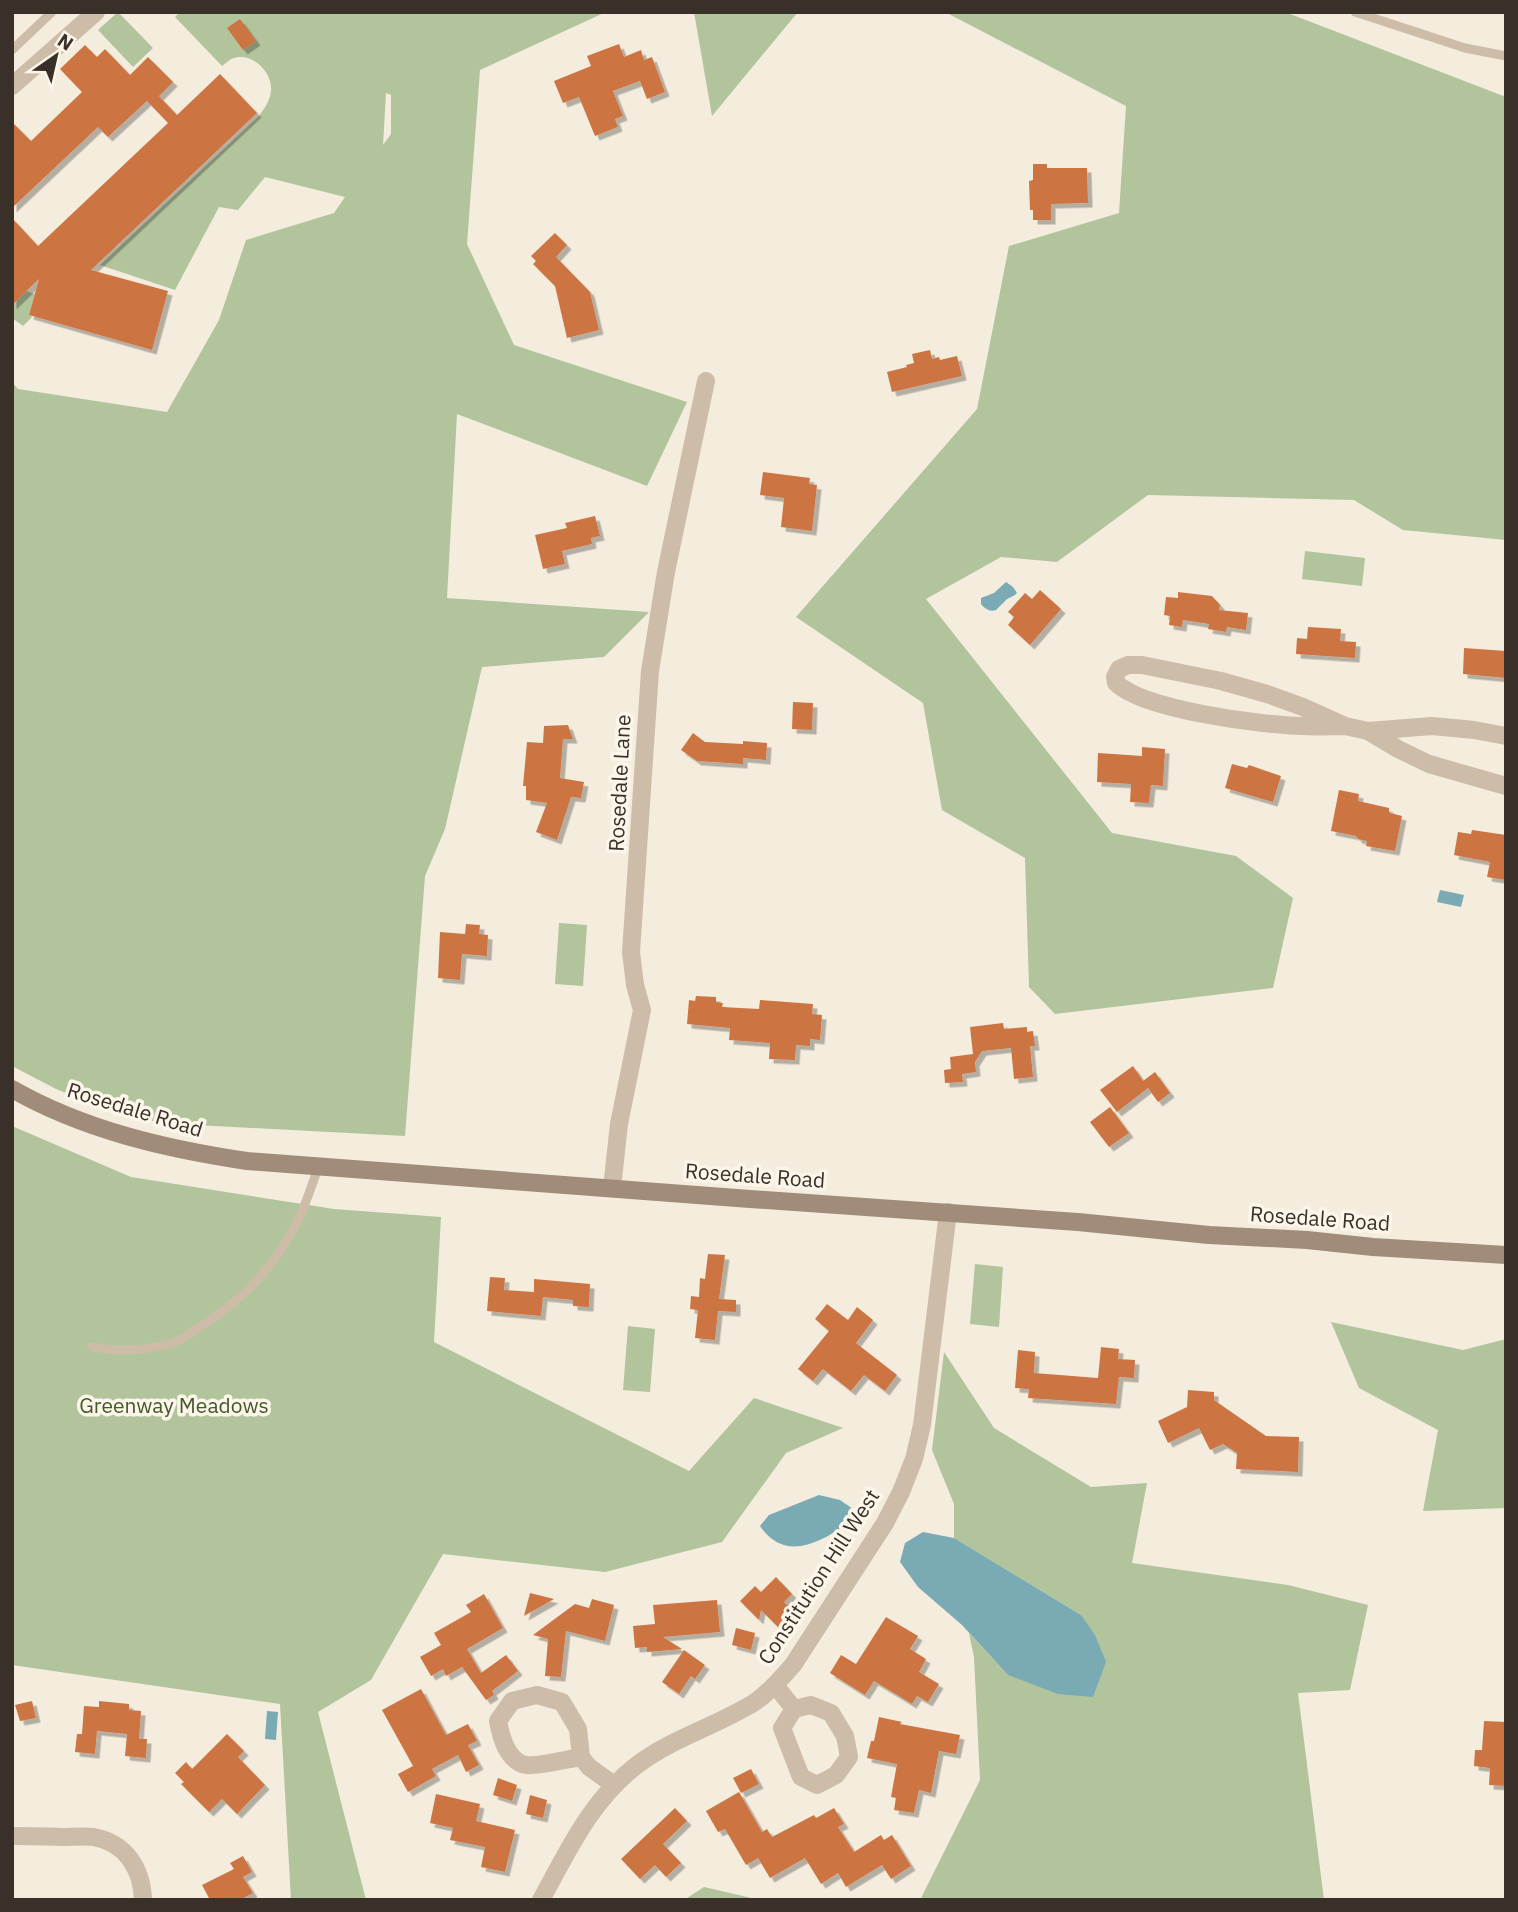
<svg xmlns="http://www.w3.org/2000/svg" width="1518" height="1912" viewBox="0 0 1518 1912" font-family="'IBM Plex Sans',sans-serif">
  <defs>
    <filter id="shadow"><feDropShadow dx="4.5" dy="4.5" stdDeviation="0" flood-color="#0004"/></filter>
  </defs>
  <rect width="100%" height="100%" fill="#f4ecdd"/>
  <g fill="#b2c49c" fill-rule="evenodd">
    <path d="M118 12 153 48 133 67 98 30Z"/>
    <path d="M180 12H606L480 70 467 244 514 345 687 402 647 486 457 414 447 598 649 612 604 657 482 667 445 829 425 876 405 1136 159 1123 112 1111 56 1089 12 1066V382L18 389 167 412 219 320 246 240 334 213 345 197 265 177 238 210 219 207 175 290 100 265 259 116C264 109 270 101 271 91 273 72 251 50 231 59 228 61 225 64 222 66L175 17ZM386 93 391 95V134L383 145Z"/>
    <path d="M694 12H798L712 116Z"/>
    <path d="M945 12H1285L1506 97V540L1403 530 1354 500 1148 495 1057 562 1001 557 926 599 1112 833 1236 856 1293 898 1273 988 1055 1014 1029 987 1025 858 942 810 923 703 796 617 977 409 1009 246 1119 213 1126 106Z"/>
    <path d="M26 291 35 294 29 315 32 316 31 318 23 326 12 318V302Z"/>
    <path d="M1305 551 1365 558 1362 586 1302 579Z"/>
    <path d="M559 923 587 925 583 986 555 984Z"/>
    <path d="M12 1126 131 1177 334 1209 441 1217 434 1342 689 1471 754 1398 843 1428 786 1453 722 1542 605 1572 443 1554 371 1680 318 1712 366 1900H291L280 1704 12 1665Z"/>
    <path d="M975 1264 1003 1267 999 1327 970 1324Z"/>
    <path d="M1331 1322 1463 1350 1506 1339V1508L1423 1511 1438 1430 1359 1388Z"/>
    <path d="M628 1326 655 1329 650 1392 623 1390Z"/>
    <path d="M944 1352 994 1428 1091 1487 1147 1483 1132 1563 1288 1585 1368 1605 1350 1690 1298 1693 1324 1900H920L980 1780 974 1657 969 1633 1008 1675 1081 1615 954 1538V1504L932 1450Z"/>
    <path d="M704 1887 760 1900H684Z"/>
  </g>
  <g fill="#7aaab3">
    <path d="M1006 582 1013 587 1017 593 1015 595 1007 599 996 610C990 612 985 609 981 604V598L994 593Z"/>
    <path d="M1440 890 1464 895 1461 907 1437 902Z"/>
    <path d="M819 1495 840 1500 853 1509 854 1519C824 1540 787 1565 760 1526L769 1515Z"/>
    <path d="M923 1532 954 1538 1081 1615 1095 1635 1106 1662 1093 1697 1058 1694 1008 1675 962 1625 918 1587 900 1562 905 1543Z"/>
    <path d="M267 1711 278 1712 276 1740 265 1739Z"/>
  </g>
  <g fill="#cd7443" filter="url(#shadow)">
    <path d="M240 19 256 41 243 50 227 28Z"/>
    <path d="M619 44 624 57 641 50 644 60 652 57 665 92 647 99 640 81 613 91 623 116 615 119 618 127 595 136 579 97 563 103 554 81 591 66 587 56Z"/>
    <path d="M85 45 97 57 105 49 130 75 148 57 173 82 159 96 177 115 220 74 257 113 91 270 168 291 152 350 29 315 39 279 12 305V218L38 246 168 123 147 101 108 137 98 127 12 208V122L31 141 82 92 60 69Z"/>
    <path d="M1033 164H1047V168H1087L1088 203 1051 204V220H1033V210H1030L1029 181 1033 180Z"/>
    <path d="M555 233 567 245 556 257 590 292 599 330 567 338 555 286 533 264 536 261 531 256Z"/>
    <path d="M930 350 932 359 939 357 940 360 957 356 962 376 892 392 887 372 907 367 906 365 914 363 912 354Z"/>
    <path d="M763 472 810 478 809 484 817 485 812 531 781 527 784 498 760 495Z"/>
    <path d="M595 516 600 536 591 538 592 544 562 551 565 564 543 569 535 535 567 528 565 523Z"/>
    <path d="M1040 590 1061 609 1030 645 1008 625 1014 617 1008 612 1025 593 1032 599Z"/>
    <path d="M1178 592 1212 596 1220 605 1219 610 1248 613 1246 630 1227 627 1226 632 1208 629 1209 624 1183 620 1182 627 1169 625 1170 616 1164 615 1166 597 1178 598Z"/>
    <path d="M1308 627 1341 629 1340 641 1356 642 1355 658 1296 654 1297 638 1307 639Z"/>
    <path d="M1464 648 1506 651V678L1463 674Z"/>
    <path d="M793 702 813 703 812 730 792 729Z"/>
    <path d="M568 725 573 739H563L560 778 584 782 581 798 571 797 557 840 536 832 547 803 526 800V786H523L527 742 543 743 544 726Z"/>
    <path d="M693 733 705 742 743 744V741L767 743 766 760 743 758V764L697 761 681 750Z"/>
    <path d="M1142 747 1165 749 1163 786 1151 785 1149 803 1130 802 1131 784 1097 782 1098 753 1142 756Z"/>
    <path d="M1232 764 1247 768 1249 765 1281 776 1273 802 1225 788Z"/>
    <path d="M1339 790 1359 794 1358 801 1389 808V811L1390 813 1402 816 1395 851 1366 846 1367 841 1358 839 1356 836 1331 831Z"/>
    <path d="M1472 830 1506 835V880L1487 877 1490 862 1454 855 1458 832 1471 834Z"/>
    <path d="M466 924 480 925 479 934 488 935 487 956 462 954 460 980 438 978 440 932 465 934Z"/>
    <path d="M696 996 716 997V1002L723 1003 722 1007 759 1009 760 1000 813 1004 812 1014 822 1015 820 1040 810 1039V1046L796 1045 795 1060 769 1059 770 1043 729 1040 730 1028 687 1024 689 1000 695 1001Z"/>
    <path d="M1003 1023 1004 1029 1027 1027V1032L1033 1031 1035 1046H1030L1033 1077 1014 1079 1011 1048 982 1051 975 1062 976 1072 962 1074 963 1082 945 1083 944 1070 951 1069 950 1057 973 1054 970 1027Z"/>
    <path d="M1133 1066 1143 1081 1155 1072 1170 1093 1158 1102 1148 1088 1117 1112 1100 1090Z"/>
    <path d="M1110 1107 1129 1133 1109 1147 1090 1122Z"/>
    <path d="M708 1254 725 1255 719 1299 736 1300V1312L718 1311 715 1340 695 1338 698 1310 690 1309 691 1296 699 1297 700 1278 705 1279Z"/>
    <path d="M490 1277 505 1278 504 1290 534 1292V1279L590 1284 589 1307 573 1306V1300L543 1297 541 1316 487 1311Z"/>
    <path d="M827 1304 848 1320 857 1307 873 1320 856 1343 897 1375 885 1391 864 1375 851 1391 823 1369 813 1381 798 1369 829 1331 815 1319Z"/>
    <path d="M1101 1347 1119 1349 1118 1359 1135 1360 1134 1378 1119 1377 1116 1404 1028 1398 1029 1389 1015 1388 1018 1350 1035 1352 1034 1373 1098 1378Z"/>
    <path d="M1188 1390 1214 1392V1400L1266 1436 1299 1437 1298 1472 1236 1469 1237 1453 1223 1444 1210 1450 1199 1428 1168 1443 1158 1421 1187 1407Z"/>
    <path d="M776 1577 792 1594 784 1602 789 1607 782 1614 786 1618 778 1627 761 1610 759 1620 740 1601 755 1586 761 1592Z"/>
    <path d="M530 1593 554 1599 524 1616Z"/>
    <path d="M484 1594 503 1628 467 1649 481 1673 506 1655 518 1671 492 1691 494 1695 486 1700 462 1667 446 1676 443 1669 431 1676 420 1657 441 1645 434 1633 471 1612 466 1605Z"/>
    <path d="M592 1599 614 1605 605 1641 566 1631 561 1677 545 1676 548 1639 533 1635 575 1604 589 1608Z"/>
    <path d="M717 1600 720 1632 663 1637 682 1649 647 1652V1647L635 1648 633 1626 655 1624 653 1605Z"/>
    <path d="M886 1617 918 1636 910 1649 926 1659 919 1672 939 1684 928 1702 917 1696 912 1704 874 1681 865 1695 830 1673 841 1655 856 1664Z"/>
    <path d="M736 1628 755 1633 751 1650 732 1645Z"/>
    <path d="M684 1650 705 1665 695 1679 691 1676 679 1694 662 1682Z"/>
    <path d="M421 1689 446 1735 468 1724 477 1741 468 1745 479 1765 466 1772 458 1755 432 1769 436 1776 408 1792 398 1774 413 1766 382 1710Z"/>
    <path d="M32 1701 36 1718 20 1721 15 1705Z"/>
    <path d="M99 1701 129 1704V1710L141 1711 139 1739H147L146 1758 125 1756 127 1734 97 1731 95 1754 75 1752 77 1734H82L84 1706 99 1707Z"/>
    <path d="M879 1717 902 1722 900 1724 960 1735 956 1754 939 1751 931 1793 919 1790 914 1813 894 1810 896 1798 891 1797 897 1764 867 1758 871 1741H874Z"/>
    <path d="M1484 1721 1506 1722V1786L1489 1785 1490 1768 1474 1766 1475 1750H1482Z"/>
    <path d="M227 1734 244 1751 238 1757 265 1785 237 1814 222 1799 209 1812 181 1784 184 1782 175 1773 186 1762 192 1769Z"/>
    <path d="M751 1769 759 1784 741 1793 733 1778Z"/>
    <path d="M498 1778 517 1785 512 1801 493 1795Z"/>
    <path d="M739 1792 762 1832 767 1829 772 1837 814 1815 816 1818 834 1808 844 1824 838 1827 854 1852 881 1835 884 1840 892 1835 911 1866 891 1879 882 1865 846 1887 838 1873 821 1884 805 1858 770 1878 758 1858 746 1865 725 1829 718 1832 706 1811Z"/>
    <path d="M436 1794 480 1804 476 1821 515 1830 505 1872 481 1867 485 1847 450 1840 453 1828 430 1823Z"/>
    <path d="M530 1795 547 1800 543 1818 526 1814Z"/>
    <path d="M675 1808 687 1821 663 1844 681 1863 666 1877 655 1865 640 1879 621 1859Z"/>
    <path d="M243 1856 252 1872 243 1877 253 1893 240 1900H210L202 1885 234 1869 230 1863Z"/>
  </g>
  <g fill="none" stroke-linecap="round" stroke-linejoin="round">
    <g stroke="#cdbda8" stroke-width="9">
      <path d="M1355 12 1465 48 1506 56"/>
      <path d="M12 50 52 12"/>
      <path d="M92 1347C119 1352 145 1351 172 1343 180 1341 188 1334 195 1330 237 1305 272 1270 295 1226 305 1208 311 1186 319 1166"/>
    </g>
    <g stroke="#cdbda8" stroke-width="18">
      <path d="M12 86 96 12"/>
      <path d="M1345 726C1331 726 1317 727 1302 726 1261 725 1144 710 1116 683L1115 677 1119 669 1128 665H1142L1221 681 1267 694 1303 707 1345 726 1368 731 1398 749 1429 764 1506 786"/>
      <path d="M1368 731 1432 726 1474 730 1506 736"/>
      <path d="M612 1188 619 1124 642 1010 635 985 631 952 650 671 666 572 706 381"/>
      <path d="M775 1685 794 1709 811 1705 831 1713 845 1736 849 1757 836 1775 817 1785 801 1777 782 1728 794 1709"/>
      <path d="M581 1757C568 1759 536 1767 526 1765 507 1761 501 1737 498 1721L512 1701 537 1695 562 1702 578 1729 581 1757 589 1767 614 1785"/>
      <path d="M12 1836C29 1836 45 1836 61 1837 72 1837 83 1836 94 1837 126 1843 142 1869 143 1900"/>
      <path d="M541 1900C568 1851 591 1800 637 1765 672 1738 717 1726 755 1702 770 1692 781 1678 793 1665L885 1523 901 1492 914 1459 922 1425 948 1212"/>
    </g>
    <path stroke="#a18c79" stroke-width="18" d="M12 1089C84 1130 166 1149 247 1161L750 1199 1078 1222 1209 1235 1307 1240 1373 1247 1506 1255"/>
  </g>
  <g text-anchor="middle" stroke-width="7" stroke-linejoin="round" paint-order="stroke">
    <g font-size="21" fill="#393029" stroke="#fbf5ea">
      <text transform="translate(620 783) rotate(-87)" y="7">Rosedale Lane</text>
      <text transform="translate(135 1110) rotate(17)" y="7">Rosedale Road</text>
      <text transform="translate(755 1176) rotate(4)" y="7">Rosedale Road</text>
      <text transform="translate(1320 1219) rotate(4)" y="7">Rosedale Road</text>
      <text transform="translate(819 1577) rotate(-57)" y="7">Constitution Hill West</text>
    </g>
    <g font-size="21" fill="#43592b" stroke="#fbf5ea">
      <text x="174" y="1413">Greenway Meadows</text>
    </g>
  </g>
  <rect width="1518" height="1912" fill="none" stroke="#393029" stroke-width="28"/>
  <g transform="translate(56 56) rotate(34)" stroke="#fbf5ea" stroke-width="5" paint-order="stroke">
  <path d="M0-5L12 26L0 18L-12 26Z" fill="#393029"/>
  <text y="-10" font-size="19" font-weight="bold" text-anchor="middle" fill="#393029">N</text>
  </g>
</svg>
